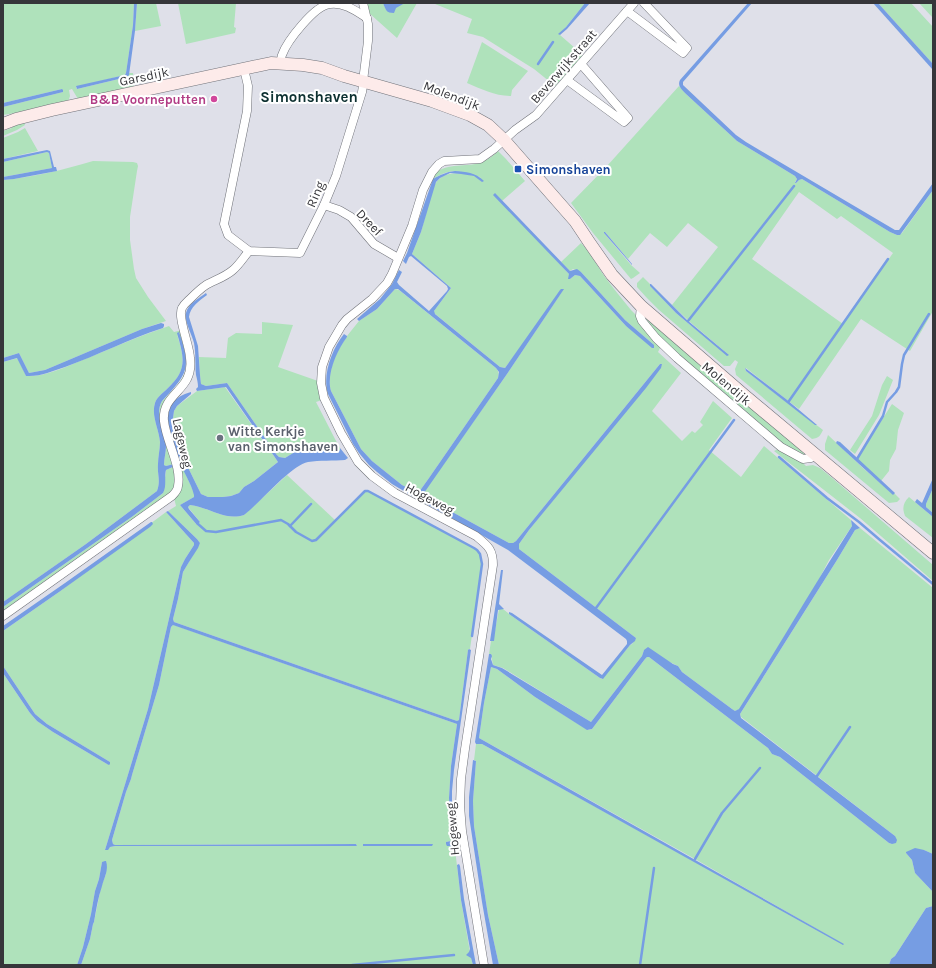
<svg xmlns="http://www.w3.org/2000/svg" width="936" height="968" viewBox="0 0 936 968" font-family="Karla,sans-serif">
  <rect width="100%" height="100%" fill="#dfe0e9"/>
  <g fill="#afe2bb" fill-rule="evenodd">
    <path d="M3 3H134L133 25 126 73 125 75 76 87 77 89 123 78 127 77 129 73H133L134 87 78 99 72 89 69 90 70 96 68 102 34 110 3 115V107L63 92 62 89 3 103Z"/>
    <path d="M137 3H156L161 26 135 31Z"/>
    <path d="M178 3H236L234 27 236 28 235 33 186 44Z"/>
    <path d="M366 3H383L387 11 405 3H417L397 38 369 13Z"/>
    <path d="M435 3H585L566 27 559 34 560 35 583 55 555 86 534 69 483 37 467 33 472 19 435 4Z"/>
    <path d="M878 3H911L933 27V64Z"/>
    <path d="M919 3H933V18Z"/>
    <path d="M482 42 528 71 512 90 511 96C495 96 481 89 467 83Z"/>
    <path d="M679 86 686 94 737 141 795 176 797 179 795 182 796 183 799 180 802 179 890 232 897 235 902 233 933 190V311L910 351 861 319 799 409 786 399 746 368 745 369 746 371 823 430C820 436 819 438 812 439L736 375 735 369 738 362 735 360 730 366H724L659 310 646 297 637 287V283L643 277 650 284V286L676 313 689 324 729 355 690 322 672 305 718 247 688 223 667 247 650 233 628 259 605 232H604V233L631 265 640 273 633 278 631 279 593 233 571 203 607 166ZM799 192 837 219 841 216 893 253 843 324 752 259Z"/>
    <path d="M24 122 25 125 17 130 3 136V131L12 128V126Z"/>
    <path d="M25 128 38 151 3 159V138L18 132Z"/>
    <path d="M498 151 506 159 525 181 502 201 495 194 569 274V279H570L575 275 580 276 626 326 654 345 625 320 581 272 573 269 570 271 561 262 581 243C591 253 597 266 605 277 613 288 622 299 631 310L635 314 641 324 660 345V348L658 352 681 373 652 411 682 441 692 431 695 433 703 425 700 422 713 401 732 418 709 450 741 477 764 446 851 520 852 526 829 560 817 583 740 709 735 711 732 709 682 672 678 666 644 650 642 656 591 722 503 668 493 665 491 654H489L491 641H493L499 609H503L508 613 509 614 600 678 602 679 630 645 632 644 636 638 519 549V544L529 530 662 364H660L516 541 513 543H509L423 496V493L507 374 563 290 505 368 500 367 434 313V311L451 288 412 254 421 232 433 188C439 174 451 172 465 174 468 175 472 175 475 176 477 177 480 180 482 182L480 177C460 172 453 166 433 179L431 178C441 163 460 167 475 164 484 162 491 158 498 151Z"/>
    <path d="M47 152 49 153 52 168 3 177V162Z"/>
    <path d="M93 161 133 162 137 163 138 166 137 171 130 217V240L134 269 136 278 148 297 166 321 142 329 45 370 29 373 19 353 3 358V180C34 177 63 170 93 161Z"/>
    <path d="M395 289 399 290 496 368C499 372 499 373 498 378L429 478 419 492H416L402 485 372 461 361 449 331 391C326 375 336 350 347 337V336L359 321 377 309Z"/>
    <path d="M644 317H646L807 455 805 456 782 444 664 343Z"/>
    <path d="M262 322 293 325 278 367 318 381 322 400 316 402 335 439 340 448V450L338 451 309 447 298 450 285 458 279 457 276 454 227 383 206 386 201 384 200 375 199 357 226 358 228 338 236 333 262 334Z"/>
    <path d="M169 326 174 332 182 330 188 357 186 375 170 395 174 464 166 466 164 465C164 459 166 452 166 446 165 432 154 414 162 401 173 390 190 375 186 358 185 350 180 341 177 334 184 358 188 370 167 389 163 393 157 397 155 403 151 416 159 429 160 442 160 449 158 457 158 464 157 475 161 480 157 491L86 544 3 602V362L18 358 26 376C44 377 63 368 80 361 110 349 139 336 169 326Z"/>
    <path d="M887 376 893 380 879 415 855 454 850 450 872 416 882 385Z"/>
    <path d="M225 387 274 456 278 462 254 481 244 487 239 493 231 496 223 497H208L201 494 178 447 173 418 174 411 177 406 197 391Z"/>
    <path d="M892 404 904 413 898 430 896 449 890 460 889 471 881 481 857 459Z"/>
    <path d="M828 435 864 469 893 494 894 493 900 499 897 502 889 503 825 450V444Z"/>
    <path d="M780 448 798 458 806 466 813 465 820 468 831 477 933 565V581L860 518 774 451Z"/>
    <path d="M180 465 183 468 195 495 194 497 180 505 197 525 200 522 188 507 190 505C209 507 224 521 244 515L287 475 335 520 365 491H368L474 548 477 550 480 554 482 564 470 649H469L468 650 459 720 457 721 174 622 173 619 178 599 183 572 200 543 197 539 168 511 176 506 174 498Z"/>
    <path d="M175 466V489L3 614V607L133 516 163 493 166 470Z"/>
    <path d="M933 488V513L926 507V504Z"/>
    <path d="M909 497 933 517V538L905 516C902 508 903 503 909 497Z"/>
    <path d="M166 512 194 543V545L185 559 181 567 148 709 105 850 110 847 115 846H357L356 844 115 845 113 844 112 840 126 792 131 779 132 775 159 685 171 627 173 625H174L457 724 451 766 449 798 451 838V841L446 842 455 849 461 900 471 958 473 965H81L90 939 93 924 94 922 101 887 106 874 102 862 99 879 95 891 91 914 83 947 77 965H3V673L30 713 37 721 53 732 107 764 110 762 47 724 35 714 3 666V631L59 592ZM363 844H432V846H363Z"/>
    <path d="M860 528 933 588V854L924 850 906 853 912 860 915 873 933 892V906L926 908 895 956 891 959 889 965H499L488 915 474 826 473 801 476 761 474 760 476 744H482L843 944 695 859 479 738 484 703 491 667 497 669 535 697 588 730 592 729 645 659 647 657H649L768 748 772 754 780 757 889 843 892 844 895 836 741 717 740 714 837 560 855 530Z"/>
  </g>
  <g fill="#769de3">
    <path d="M134 3H137L135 31 129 75 127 77 123 78 77 89 76 86 125 75 126 73 133 25Z"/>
    <path d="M383 3H405L396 8 394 13C386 13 386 10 383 3Z"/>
    <path d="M585 3H590L567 29 560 35 558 34 566 27Z"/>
    <path d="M748 3H752L683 82V85L736 135 746 142 895 230H899L933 183V190L900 235H897L890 232 802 179 799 180 796 183H795L797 179 795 176 737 141 686 94C682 90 677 86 680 80Z"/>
    <path d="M873 3H878L933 64V70Z"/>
    <path d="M62 89 63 90V92L3 107V103Z"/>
    <path d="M47 150 50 151 54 167H56L57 171 14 179 3 180V177L52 168 49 153 47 152 3 162V159Z"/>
    <path d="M455 171C466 172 475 172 484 181L482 182 474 176 461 174 450 173 440 178 436 182 421 232 412 254 451 288 434 311 435 314 500 367 505 368 560 290 561 289H564L507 374 424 493 423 496 509 543H513L516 541 660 364H662L661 368 646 388 529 530 519 544V549L636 638 635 641 630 645 603 679 600 678 509 614V612L512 613 602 675 627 644V641L626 639 508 550 414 497 392 484 377 472 369 465 359 453 353 444 328 394C322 375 332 349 344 334L347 336V337C337 350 326 375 331 391L361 449 372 461 402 485 416 492H419L429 478 498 378 499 372 496 368 398 289H395L377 309 359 321 357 319 380 299 392 284 399 270 402 272 397 282 399 285 429 311 447 291 448 289 447 286 411 256 409 257 406 264 403 261 407 253 433 179C440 175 446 172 455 171Z"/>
    <path d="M495 193 570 271 577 269 581 272 625 320 654 345V348H652L626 326 580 276 575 275 570 279H568L569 274 493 195Z"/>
    <path d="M604 232H605L632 264V265L604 233Z"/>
    <path d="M650 284H651L687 320 729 355 727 356 676 313 650 286Z"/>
    <path d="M206 293 207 295C199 301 190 307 189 317L198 346 200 375 201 384 206 386 227 383 276 454 279 457 285 458 298 450 309 447 338 451 340 450V448L348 458 345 460C334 461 319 460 308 462 291 465 260 503 244 515 224 521 209 507 190 505L188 507 189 509 200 522 197 525 180 505 194 497V495C191 483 184 473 179 461 177 456 175 450 173 444 166 421 162 400 191 392V394L177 406 174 411 173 418 178 447 201 494 208 497H223L231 496 239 493 244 487 254 481 278 462 274 456 226 387 197 391 196 389 198 387C198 383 197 379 196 375 195 364 196 354 194 343 192 335 184 321 186 313 188 304 199 298 206 293Z"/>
    <path d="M161 323 164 324V326L163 328C129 339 98 355 65 367 52 371 40 377 26 376L17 358 3 362V358L19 353 29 373 45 370 142 329Z"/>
    <path d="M179 332C192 369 187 374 162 401 154 414 165 432 166 446 166 452 164 459 164 465L166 466 174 464 175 466 166 470C164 477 167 486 163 493L133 516 3 607V602L86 544 157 491C161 480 157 474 158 464 158 457 160 449 160 442 159 429 151 416 155 403 157 397 163 393 167 389 188 370 184 358 177 333Z"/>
    <path d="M745 368 786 399 817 425H815L746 371Z"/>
    <path d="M837 441 840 442 895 493 893 495 836 443Z"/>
    <path d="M933 478V488L926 504V507L933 513V517L915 502 917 499 922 503Z"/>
    <path d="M168 511 197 539 200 543 198 548 189 562 183 572 178 599 173 619 174 622 457 721 459 720 468 650 469 649 471 650 454 770 452 791V814L454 837 457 848 454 849 450 846H447L446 844V842L451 841V838L449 798 451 766 457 724 173 625 171 627 159 685 132 775 131 779 126 792 112 840 113 844 115 845 356 844 357 846H115L110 847 108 850H105L148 709 181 567 185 559 194 545V543L166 512Z"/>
    <path d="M851 520 860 528 855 530 837 560 740 714 741 718 895 836 897 840 896 843 892 844 889 843 780 757 772 754 768 748 649 657H647L645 659 592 729 587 730 535 697 497 669 491 667 484 703 479 738 844 944 843 945 482 744H476L475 742 489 654H491L492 656 491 659 493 665 502 668 591 722 642 656 644 650 648 647 673 664 678 666 682 672 732 709 735 711 739 709C778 648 813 586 852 526Z"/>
    <path d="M151 522H152L153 524 150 527 59 592 3 631V626L65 583Z"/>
    <path d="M501 570H503L499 604 504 609 498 610 494 641H490Z"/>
    <path d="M3 666 35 714 47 724 110 762V764L109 765 107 764 53 732 37 721 30 713 3 673Z"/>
    <path d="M473 760 476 761 473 801 474 826 488 915 499 965H493L482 902 469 816V797Z"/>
    <path d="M363 844H433L432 846H363Z"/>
    <path d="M915 848 924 850 933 854V892L915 873 912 860 906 853V852Z"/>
    <path d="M105 861H106C109 870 104 878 102 886 98 898 96 910 94 922L93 924 90 939 81 965H77L83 947 91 914 95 891 99 879 102 862Z"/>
    <path d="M459 864 460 866 464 899 476 965H473L471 958 466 955 469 952 470 949 461 900 457 865Z"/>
    <path d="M933 906V965H889L891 959 895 956 926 908Z"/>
  </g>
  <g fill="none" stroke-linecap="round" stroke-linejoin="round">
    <g stroke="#769de3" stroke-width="2.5">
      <path d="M538 64 553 42"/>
      <path d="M688 321 794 186"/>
      <path d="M789 401 888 259"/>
      <path d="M779 457 827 498 859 522 880 540 933 584"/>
      <path d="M857 459 883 416 887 402 896 392 899 387 902 364 904 355 929 314"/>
      <path d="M198 524 206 531 216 532 281 520 288 524 296 532 312 541 316 540 365 491H368L474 548 477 550 480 554 482 564 472 636"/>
      <path d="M290 526 311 504"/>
      <path d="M596 608 734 420"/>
      <path d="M817 776 850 727"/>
      <path d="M695 859 722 813 760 768"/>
      <path d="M352 965 454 955"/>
      <path d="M640 965 654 868"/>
    </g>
    <defs>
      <g id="street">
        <path d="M627 11 683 53 687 48 644 3"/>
        <path d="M281 64C281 61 281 57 282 55 287 41 315 5 330 4 344 2 356 11 367 18"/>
        <path d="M244 69 248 86 247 111 224 224 228 235 249 251 300 253 324 205 336 176 362 92 363 86V81L368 41V24L363 3"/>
        <path d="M567 80 624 122 628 118 581 64"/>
        <path d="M324 205 339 210 351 217 374 244 398 258"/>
        <path d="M641 306 640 316 642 321 656 338 677 358 781 447 803 459 811 458 814 454"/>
        <path d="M3 616 172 496C175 493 178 490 178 486 182 467 166 441 164 421 162 400 179 394 187 379 190 373 191 365 190 358 190 346 177 317 182 308 184 304 187 302 190 299 195 294 200 289 206 285 215 280 225 277 233 270 239 265 244 257 249 251"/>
        <path d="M484 965 462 831 460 805 461 779 465 749 493 565C493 549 488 546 476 536L395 493 372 476 358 462 341 433 324 398 321 383 322 367 329 347 342 325 347 319 372 299 387 283 392 274 412 226 423 190 432 172 439 164 444 161 480 159 494 149 515 130 536 115 634 3"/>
      </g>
      <path id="secondary" d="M3 124 16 119 52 110 271 63 303 65 322 68 344 76 432 101 470 115 488 125 504 140 575 221 589 242 612 275 641 306 744 395 933 553"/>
    </defs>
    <use href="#street" stroke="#707279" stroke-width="9"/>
    <use href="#secondary" stroke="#707279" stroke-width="13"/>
    <use href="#street" stroke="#fff" stroke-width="8"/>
    <use href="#secondary" stroke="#fdebea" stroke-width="12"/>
  </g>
  <circle fill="#d1479c" stroke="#fff" stroke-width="1.5" cx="214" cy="99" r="4"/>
  <rect fill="#1a4fb4" stroke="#fff" stroke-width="1.5" x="514" y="165" width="8" height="8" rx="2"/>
  <circle fill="#6b7280" stroke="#fff" stroke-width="1.5" cx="220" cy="438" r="4"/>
  <g text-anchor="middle" stroke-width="4" stroke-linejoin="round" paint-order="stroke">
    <g font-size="13" fill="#36363a" stroke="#fff">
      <text transform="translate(563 66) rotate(-49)" y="5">Beverwijkstraat</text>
      <text transform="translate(144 76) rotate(-12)" y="5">Garsdijk</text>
      <text transform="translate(452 95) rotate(21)" y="5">Molendijk</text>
      <text transform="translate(315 194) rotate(-67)" y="5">Ring</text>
      <text transform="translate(370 222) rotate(46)" y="5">Dreef</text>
      <text transform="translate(727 383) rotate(40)" y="5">Molendijk</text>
      <text transform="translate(183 443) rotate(77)" y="5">Lageweg</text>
      <text transform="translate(430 498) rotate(28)" y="5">Hogeweg</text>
      <text transform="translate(452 829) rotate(-95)" y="5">Hogeweg</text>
    </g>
    <g font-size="13" font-weight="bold" fill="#b23c85" stroke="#fff" text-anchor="end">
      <text x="206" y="104">B&amp;B Voorneputten</text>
    </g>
    <g font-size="13" font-weight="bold" fill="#164399" stroke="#fff" text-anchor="start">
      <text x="526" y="174">Simonshaven</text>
    </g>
    <g font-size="13" font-weight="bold" fill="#5b616d" stroke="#fff" text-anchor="start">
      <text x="228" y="436">Witte Kerkje<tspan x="228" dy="15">van Simonshaven</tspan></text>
    </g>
    <g font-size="15" font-weight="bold" fill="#0d3030" stroke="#fff">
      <text x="309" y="102">Simonshaven</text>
    </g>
  </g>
  <rect width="936" height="968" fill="none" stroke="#36363a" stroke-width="8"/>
</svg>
